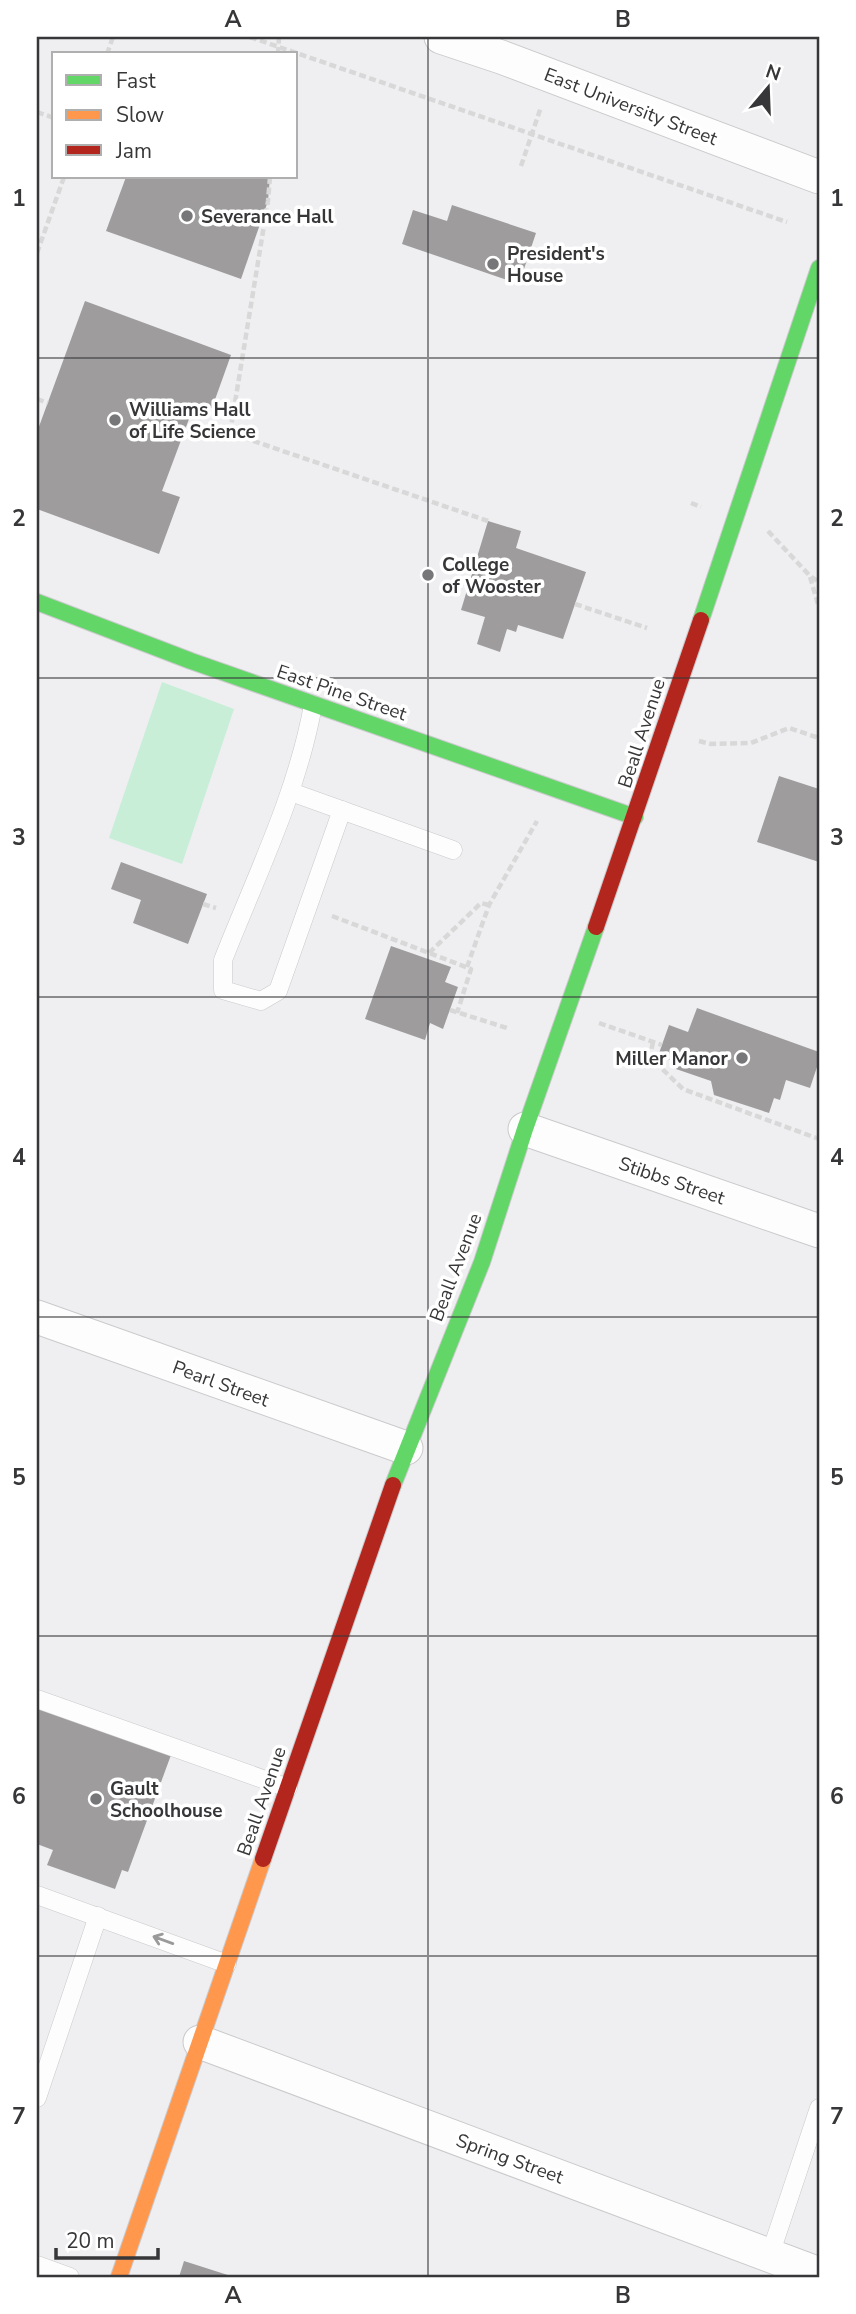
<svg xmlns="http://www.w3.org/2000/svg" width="856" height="2314" viewBox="0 0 856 2314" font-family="'Nunito Sans',sans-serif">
  <rect width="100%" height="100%" fill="#efeff2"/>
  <path fill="#c8eed8" d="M162 682 234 709 182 864 109 838Z"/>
  <g fill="#9e9c9d">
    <path d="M126 177H270L268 201 241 279 106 231Z"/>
    <path d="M452 205 536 233 519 284 402 244 413 210 447 221Z"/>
    <path d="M85 301 231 355 212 408 195 403 162 491 180 497 159 554 37 509V432Z"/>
    <path d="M488 521 521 531 516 548 586 572 563 639 518 625 516 632 507 629 500 652 477 644 485 617 461 610Z"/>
    <path d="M779 776 819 789V862L757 842Z"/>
    <path d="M121 862 207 894 188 944 133 923 141 900 111 889Z"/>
    <path d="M391 946 451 967 445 982 458 987 443 1029 430 1023 425 1040 365 1019Z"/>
    <path d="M697 1008 819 1052V1061L810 1088 786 1080 780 1100 774 1098 769 1113 714 1095 711 1081 676 1069 678 1063 658 1056 669 1025 688 1032Z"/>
    <path d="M37 1706 171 1755 128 1872 122 1870 115 1889 47 1865 53 1850 37 1844Z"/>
    <path d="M184 2261 234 2277H179Z"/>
  </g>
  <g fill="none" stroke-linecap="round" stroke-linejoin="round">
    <defs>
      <g id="lane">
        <path d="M313 705C297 794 256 876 223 960V990L261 1001 278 991 342 810"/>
        <path d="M291 792 453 850"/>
        <path d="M37 1699 288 1788"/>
        <path d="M37 1895 227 1964"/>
        <path d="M37 2098 98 1916"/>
        <path d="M770 2255 819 2108"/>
        <path d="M37 2265 70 2277"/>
      </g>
      <g id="street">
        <path d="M441 37 501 57 819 177"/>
        <path d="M525 1129 819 1231"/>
        <path d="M37 1317 406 1448"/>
        <path d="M200 2042 819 2274"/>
      </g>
      <g id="fast">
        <path d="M37 602 191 661 635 817"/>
        <path d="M701 620 819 268"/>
        <path d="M393 1485 482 1262 525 1129 596 927"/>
      </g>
      <path id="slow" d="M119 2277 263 1859"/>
      <g id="jam">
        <path d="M596 927 701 620"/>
        <path d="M263 1859 393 1485"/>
      </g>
    </defs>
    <use href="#lane" stroke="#cacacc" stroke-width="19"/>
    <use href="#street" stroke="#cacacc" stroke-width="35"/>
    <use href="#fast" stroke="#cacacc" stroke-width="18"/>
    <use href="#slow" stroke="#cacacc" stroke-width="18"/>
    <use href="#jam" stroke="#cacacc" stroke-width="18"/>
    <g stroke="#d8d8d8" stroke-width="4.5" stroke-dasharray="7 3.5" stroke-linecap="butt">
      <path d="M250 37 787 222"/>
      <path d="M107 54 113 37"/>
      <path d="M278 54 279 37"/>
      <path d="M37 112 54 118"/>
      <path d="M521 166 541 107"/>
      <path d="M270 177 268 201 230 433 488 521"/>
      <path d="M37 253 64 177"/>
      <path d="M37 399 48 403"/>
      <path d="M691 503 701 507"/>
      <path d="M768 531 810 576 819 582"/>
      <path d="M810 577 819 608"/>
      <path d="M575 604 647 628"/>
      <path d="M699 741 711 744 751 743 789 728 819 738"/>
      <path d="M203 904 216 908"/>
      <path d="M332 916 471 969 457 1013"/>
      <path d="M429 953 481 903 489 905"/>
      <path d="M467 967 489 905 537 821"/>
      <path d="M450 1010 507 1028"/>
      <path d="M599 1023 662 1045"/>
      <path d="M653 1042 651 1052 656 1063 683 1089 819 1139"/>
    </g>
    <use href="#lane" stroke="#fdfdfd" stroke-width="18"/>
    <use href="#street" stroke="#fdfdfd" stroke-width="33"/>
    <use href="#fast" stroke="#63d668" stroke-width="16"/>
    <use href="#slow" stroke="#ff974d" stroke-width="16"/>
    <use href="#jam" stroke="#b3261e" stroke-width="16"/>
  </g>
  <defs><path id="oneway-shaft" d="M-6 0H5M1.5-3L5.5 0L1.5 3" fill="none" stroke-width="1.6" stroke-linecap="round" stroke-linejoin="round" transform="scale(1.75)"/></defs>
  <use stroke="#9a9a9b" href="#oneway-shaft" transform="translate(163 1940) rotate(-160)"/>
  <path fill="none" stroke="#373739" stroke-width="2" stroke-opacity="0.55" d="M428 37V2277M37 358H819M37 678H819M37 997H819M37 1317H819M37 1636H819M37 1956H819"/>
  <g fill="#77777a" stroke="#fff" stroke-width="2.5">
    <circle cx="187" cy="216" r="7"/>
    <circle cx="493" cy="264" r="7"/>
    <circle cx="115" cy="420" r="7"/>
    <circle cx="428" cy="575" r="7"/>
    <circle cx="742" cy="1058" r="7"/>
    <circle cx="96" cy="1799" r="7"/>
  </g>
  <g text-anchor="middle" stroke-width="7" stroke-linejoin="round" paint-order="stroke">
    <g font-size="19" fill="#373739" stroke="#fff">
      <text transform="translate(631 106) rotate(21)" y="7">East University Street</text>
      <text transform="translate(342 692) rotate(19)" y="7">East Pine Street</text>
      <text transform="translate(641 733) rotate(-72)" y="7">Beall Avenue</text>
      <text transform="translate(672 1180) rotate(19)" y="7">Stibbs Street</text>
      <text transform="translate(455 1267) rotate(-69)" y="7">Beall Avenue</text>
      <text transform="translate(221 1383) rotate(20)" y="7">Pearl Street</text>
      <text transform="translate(261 1801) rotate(-71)" y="7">Beall Avenue</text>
      <text transform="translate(510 2158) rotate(20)" y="7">Spring Street</text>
    </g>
    <g font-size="19" font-weight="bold" fill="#373739" stroke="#fff" text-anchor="start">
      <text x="201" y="223">Severance Hall</text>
      <text x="507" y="260">President's<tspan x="507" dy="22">House</tspan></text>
      <text x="129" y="416">Williams Hall<tspan x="129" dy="22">of Life Science</tspan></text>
      <text x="442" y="571">College<tspan x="442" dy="22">of Wooster</tspan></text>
      <text x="728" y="1065" text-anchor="end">Miller Manor</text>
      <text x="110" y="1795">Gault<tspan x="110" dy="22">Schoolhouse</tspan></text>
    </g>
  </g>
  <rect width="856" height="2314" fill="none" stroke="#ffffff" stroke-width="77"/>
  <rect x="52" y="52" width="245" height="126" fill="#ffffff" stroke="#afafb0" stroke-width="2"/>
  <rect x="66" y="75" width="35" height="10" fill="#63d668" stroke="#afafb0" stroke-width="2"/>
  <text x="116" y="88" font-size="21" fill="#373739">Fast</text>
  <rect x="66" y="110" width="35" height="10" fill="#ff974d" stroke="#afafb0" stroke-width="2"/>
  <text x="116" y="122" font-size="21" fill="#373739">Slow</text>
  <rect x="66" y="145" width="35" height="10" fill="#b3261e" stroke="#afafb0" stroke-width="2"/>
  <text x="116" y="158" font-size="21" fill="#373739">Jam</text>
  <g transform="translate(768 88) rotate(19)" stroke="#ffffff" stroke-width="5" paint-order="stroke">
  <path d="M0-5L12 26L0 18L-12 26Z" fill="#373739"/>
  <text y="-10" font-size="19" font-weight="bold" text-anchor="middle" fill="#373739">N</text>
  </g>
  <path d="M56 2248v10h102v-10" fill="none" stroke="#373739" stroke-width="3.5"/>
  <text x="66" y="2248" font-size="21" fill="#373739" stroke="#ffffff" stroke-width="5" paint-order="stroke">20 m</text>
  <rect x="38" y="38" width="780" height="2238" fill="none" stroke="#373739" stroke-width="2.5"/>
  <g font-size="23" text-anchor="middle" font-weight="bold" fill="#373739">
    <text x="233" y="27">A</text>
    <text x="623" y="27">B</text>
    <text x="19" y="206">1</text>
    <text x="837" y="206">1</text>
    <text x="19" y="526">2</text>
    <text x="837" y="526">2</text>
    <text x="19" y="845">3</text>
    <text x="837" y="845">3</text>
    <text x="19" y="1165">4</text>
    <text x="837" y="1165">4</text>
    <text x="19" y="1485">5</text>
    <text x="837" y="1485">5</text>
    <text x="19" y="1804">6</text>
    <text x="837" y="1804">6</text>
    <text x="19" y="2124">7</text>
    <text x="837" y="2124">7</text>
    <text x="233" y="2303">A</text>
    <text x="623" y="2303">B</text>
  </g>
</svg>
